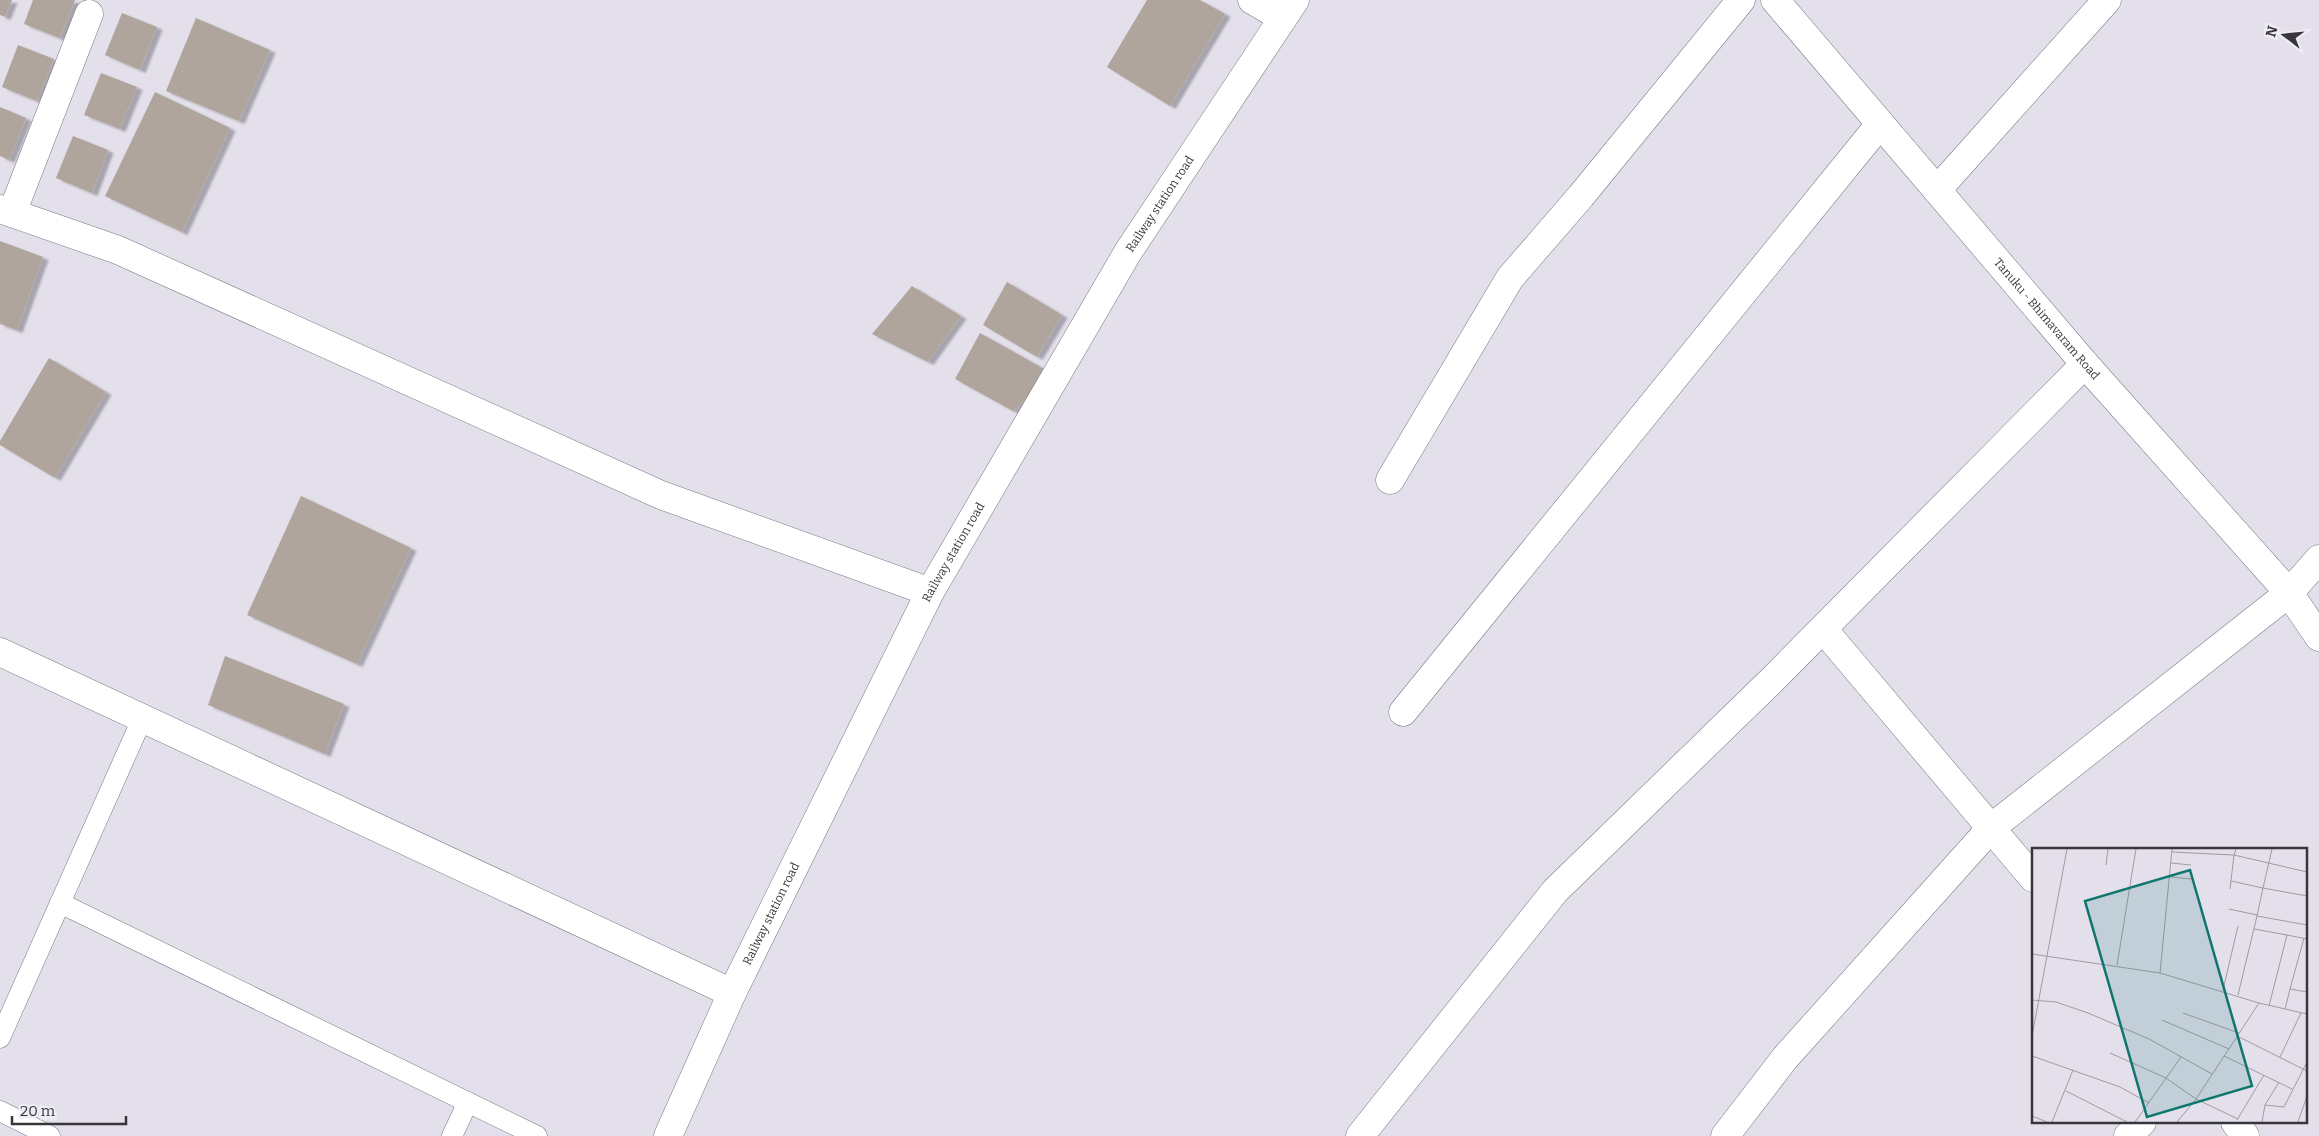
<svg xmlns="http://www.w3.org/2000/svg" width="2319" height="1136" viewBox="0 0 2319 1136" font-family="Bitter,serif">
  <defs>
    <filter id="shadow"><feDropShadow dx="5.5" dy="3" stdDeviation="1" flood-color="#0004"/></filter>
  </defs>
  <rect width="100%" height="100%" fill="#e3dfeb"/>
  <g fill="#afa59c" filter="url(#shadow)">
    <path d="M0 0H12L5 17 0 15Z"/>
    <path d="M33 0H75L60 38 24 24Z"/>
    <path d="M1147 0H1200L1225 14 1170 106 1107 67Z"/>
    <path d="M122 13 157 27 140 70 105 55Z"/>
    <path d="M196 18 270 50 239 121 166 91Z"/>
    <path d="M18 45 54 59 37 101 2 87Z"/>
    <path d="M101 73 137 87 120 129 84 115Z"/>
    <path d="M155 92 230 128 182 232 105 196Z"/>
    <path d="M0 107 26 118 9 160 0 156Z"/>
    <path d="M73 136 108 150 92 193 56 178Z"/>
    <path d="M0 241 43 257 17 330 0 324Z"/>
    <path d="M1007 282 1062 315 1037 357 983 325Z"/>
    <path d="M912 286 961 316 928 362 872 334Z"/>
    <path d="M980 333 1053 374 1013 411 955 379Z"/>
    <path d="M49 358 106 392 55 478 0 445V441Z"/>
    <path d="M301 496 411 548 357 664 247 615Z"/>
    <path d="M225 656 344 704 325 754 208 705Z"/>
  </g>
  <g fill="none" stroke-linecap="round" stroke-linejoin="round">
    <defs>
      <g id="service">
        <path d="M60 903 537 1136"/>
        <path d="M0 1038 142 719"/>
        <path d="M0 1111 50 1136"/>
        <path d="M452 1136 468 1102"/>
      </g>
      <g id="minor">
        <path d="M1252 0 1283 18"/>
        <path d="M1937 190 2107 0"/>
        <path d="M0 209 118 250 661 495 930 592"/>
        <path d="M12 213 89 14"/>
        <path d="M1390 480 1510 278 1581 196 1741 0"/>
        <path d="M1823 629 2033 878"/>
        <path d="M0 652 732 993"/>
        <path d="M1403 712 1880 124"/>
        <path d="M2235 1122 2245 1136"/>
        <path d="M1360 1136 1555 891 1773 679 2085 364"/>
        <path d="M1725 1136 1785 1058 1991 828 2289 593 2319 559"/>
        <path d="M2128 1136 2142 1122"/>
      </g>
      <g id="tertiary">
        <path id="s1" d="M668 1136 732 993 930 592 1128 252 1295 0"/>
      </g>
      <g id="primary">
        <path id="s2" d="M1775 0 2085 364 2289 593 2319 637"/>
      </g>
    </defs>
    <use href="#service" stroke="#7d7984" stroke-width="21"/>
    <use href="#minor" stroke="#7d7984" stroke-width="29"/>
    <use href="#tertiary" stroke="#7d7984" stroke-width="29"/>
    <use href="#primary" stroke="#7d7984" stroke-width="29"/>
    <use href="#service" stroke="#fff" stroke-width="20"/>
    <use href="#minor" stroke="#fff" stroke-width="28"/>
    <use href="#tertiary" stroke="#fff" stroke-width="28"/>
    <use href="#primary" stroke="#fff" stroke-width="28"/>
  </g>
  <g text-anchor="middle" stroke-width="4.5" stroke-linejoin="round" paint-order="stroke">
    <g font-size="12" fill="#38363b" stroke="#f0ecf8">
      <text dy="4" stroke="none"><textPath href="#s1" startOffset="1055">Railway station road</textPath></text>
      <text dy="4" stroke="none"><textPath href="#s2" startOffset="419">Tanuku - Bhimavaram Road</textPath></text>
      <text dy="4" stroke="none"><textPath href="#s1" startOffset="650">Railway station road</textPath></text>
      <text dy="4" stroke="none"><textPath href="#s1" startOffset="245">Railway station road</textPath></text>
    </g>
  </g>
  <g transform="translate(2032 848)">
    <rect width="275" height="275" fill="#e3dfeb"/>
    <path fill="none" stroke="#9f9ba5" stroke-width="1" d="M204 1 202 7 275 24M240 1 231 40 275 48M140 4 202 7 198 41M139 15 159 17M74 17 76 1M139 29 159 31M199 33 231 40 225 68 275 77M197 61 225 67M222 81 255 87M272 90 258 141 275 144M0 106 128 125 227 155M85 117 104 1M128 125 140 1M191 142 206 78M206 147 225 68M0 152 24 154 56 165 117 191 180 226M237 158 255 87 275 91M253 161 258 141M151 165 207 185M130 172 197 201M0 188 35 1M205 188 275 223M78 205 134 230 164 251 206 271M0 208 88 239 117 255M192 208 260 241M248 209 269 165M34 243 95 274M233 257 247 234M0 268 15 274M205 272 232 227M20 274 41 222M103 274 149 209M145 274 164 251 227 155 275 166M230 274 233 257 252 259 275 214M266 274 275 248"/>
    <path fill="#0f766e" fill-opacity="0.15" stroke="#0f766e" stroke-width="2.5" d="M158 22 220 238 115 269 53 53Z"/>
    <rect width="275" height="275" fill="none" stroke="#38363b" stroke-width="2.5"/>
  </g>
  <g transform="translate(2284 35) rotate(286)" stroke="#f0ecf8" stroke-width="4" paint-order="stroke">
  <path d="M0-4L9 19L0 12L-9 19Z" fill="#38363b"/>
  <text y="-8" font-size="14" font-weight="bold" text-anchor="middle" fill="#38363b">N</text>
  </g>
  <path d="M12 1116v8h114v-8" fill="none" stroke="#38363b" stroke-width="2.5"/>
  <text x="20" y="1116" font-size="15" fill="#38363b" stroke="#f0ecf8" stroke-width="4" paint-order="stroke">20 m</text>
</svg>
